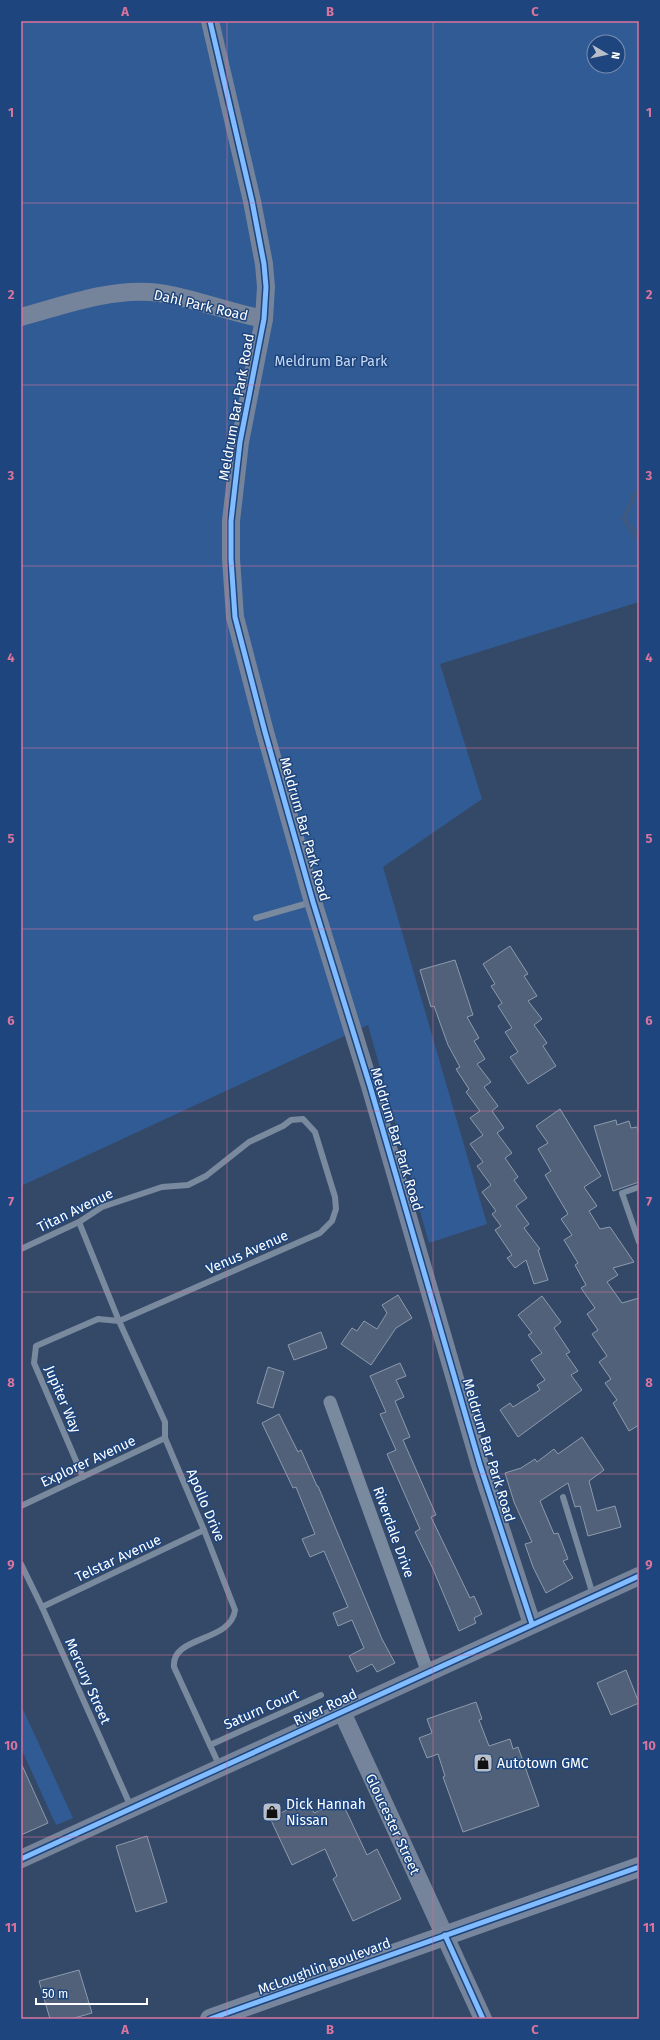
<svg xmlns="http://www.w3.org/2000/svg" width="660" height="2040" viewBox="0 0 660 2040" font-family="'Fira Sans',sans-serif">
  <rect width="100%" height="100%" fill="#344967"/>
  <g fill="#315b94" fill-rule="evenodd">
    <path d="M21 21H639V602L440 664 482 799 383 867 487 1224 429 1243 368 1025 21 1186ZM594 42H618V66H594Z"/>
    <path d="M21 1705 73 1818 56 1825 21 1748Z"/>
  </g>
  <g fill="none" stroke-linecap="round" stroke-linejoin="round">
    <path stroke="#3e5a82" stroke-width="4.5" d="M639 492 635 494 624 519 639 538"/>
  </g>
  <g fill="#506179" stroke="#8d9aad">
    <path d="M510 946 528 974 524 976 537 996 528 1001 542 1019 534 1025 547 1043 543 1046 556 1066 528 1084 510 1057 518 1052 505 1032 512 1028 498 1006 502 1003 491 986 495 984 483 964Z"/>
    <path d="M455 960 473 1015 467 1017 479 1038 474 1041 485 1059 477 1064 491 1082 484 1087 498 1106 492 1111 504 1128 497 1133 512 1153 505 1158 518 1177 514 1180 527 1198 516 1206 529 1224 524 1228 540 1249 538 1250 548 1280 534 1284 526 1260 515 1268 507 1258 512 1255 495 1230 501 1226 492 1214 496 1211 482 1192 491 1185 477 1166 483 1162 470 1144 483 1135 470 1118 480 1111 466 1092 469 1089 456 1069 460 1067 448 1045 434 1006 431 1007 420 970Z"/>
    <path d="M560 1109 601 1176 584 1187 597 1206 589 1211 600 1229 610 1227 634 1262 613 1268 618 1275 607 1282 622 1303 639 1298V1425L629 1431 613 1403 617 1400 605 1383 611 1379 599 1362 607 1356 592 1334 598 1330 587 1314 595 1308 581 1288 586 1285 575 1265 578 1263 564 1240 572 1235 561 1219 568 1214 545 1175 551 1171 538 1149 548 1143 536 1126Z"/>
    <path d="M616 1120 617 1125 629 1121 631 1128 637 1127 639 1135V1182L613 1191 594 1126Z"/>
    <path d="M398 1295 412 1318 396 1328 371 1365 341 1344 352 1328 357 1331 364 1321 377 1329 387 1313 382 1305Z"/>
    <path d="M542 1296 561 1322 554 1328 570 1352 566 1354 578 1371 571 1375 582 1390 518 1437 500 1410 510 1403 513 1407 540 1390 537 1385 545 1380 531 1360 542 1353 528 1335 532 1333 518 1315Z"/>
    <path d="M321 1332 327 1348 294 1360 288 1345Z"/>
    <path d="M400 1363 406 1376 396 1380 404 1397 395 1401 410 1437 403 1440 436 1515 431 1517 470 1598 474 1596 482 1614 474 1618 476 1623 459 1631 433 1569 415 1532 420 1529 387 1454 396 1450 380 1414 386 1412 370 1376Z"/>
    <path d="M268 1367 284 1372 273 1408 257 1403Z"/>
    <path d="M279 1414 298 1452 301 1450 317 1486H318L382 1639 395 1663 377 1672 372 1664 357 1672 349 1656 364 1648 352 1620 338 1626 333 1613 348 1607 324 1551 310 1557 302 1539 315 1534 296 1487 293 1488 262 1423Z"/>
    <path d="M582 1437 604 1470 589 1481 597 1511 615 1506 621 1527 588 1536 580 1506 575 1507 568 1483 540 1501 554 1534 558 1533 568 1559 563 1561 573 1578 546 1593 533 1567 525 1544 532 1542 514 1502 505 1473 521 1468 535 1459 537 1462 554 1449 558 1454Z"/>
    <path d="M626 1670 639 1703 611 1715 597 1683Z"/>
    <path d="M476 1702 482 1719 479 1720 489 1746 510 1739 513 1749 518 1747 539 1806 463 1832 443 1777 445 1776 438 1754 427 1758 419 1738 432 1733 427 1719Z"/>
    <path d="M21 1763 48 1823 21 1835Z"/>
    <path d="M308 1800 314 1813 341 1800 367 1855 377 1849 401 1899 353 1921 333 1879 337 1876 325 1849 292 1865 270 1818Z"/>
    <path d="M147 1836 167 1902 136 1912 116 1846Z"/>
    <path d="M79 1970 92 2013 71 2019H50L39 1981Z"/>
  </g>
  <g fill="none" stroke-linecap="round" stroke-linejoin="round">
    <g stroke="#79899e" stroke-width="6">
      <path d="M256 918 312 902"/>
      <path d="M639 1187 622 1193 639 1242"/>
      <path d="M79 1222 119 1321 165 1422V1438L204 1530 235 1610C231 1643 171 1635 174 1667L220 1767"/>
      <path d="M21 1249 79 1222 102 1207 162 1187 188 1185 206 1176 249 1142 283 1126 291 1120 303 1119 315 1132 335 1197 336 1209 332 1221 320 1233 119 1321 98 1319 36 1346 34 1363 83 1477"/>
      <path d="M563 1497 593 1595"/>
      <path d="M21 1506 165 1438"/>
      <path d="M21 1564 42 1607 131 1807"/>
      <path d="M42 1607 204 1530"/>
      <path d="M210 1745 321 1695"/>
    </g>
    <path stroke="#79899e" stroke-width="13" d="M330 1402 428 1673"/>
    <g stroke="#75849a" stroke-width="18">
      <path d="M210 21 252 201 264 264 266 287 264 319 240 442 231 521V559L235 617 265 732 313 902 370 1086 480 1465 532 1624"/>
      <path d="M21 317C62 306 107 289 150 292 186 295 227 312 264 319"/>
      <path d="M342 1712 483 2019"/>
      <path d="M21 1859 639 1576"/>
    </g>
    <path stroke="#78869d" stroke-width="20" d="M210 2019 639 1867"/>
    <defs>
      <g id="cycleway">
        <path d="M210 21 252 201 264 264 266 287 264 319 240 442 231 521V559L235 617 265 732 313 902 370 1086 480 1465 532 1624"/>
        <path d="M21 1859 639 1576"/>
        <path d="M445 1935 483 2019"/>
        <path d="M210 2019 639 1867"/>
      </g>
    </defs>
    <use href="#cycleway" stroke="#1e457d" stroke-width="8"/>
    <use href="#cycleway" stroke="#80bcff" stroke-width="5"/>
  </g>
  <path fill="none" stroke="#da749d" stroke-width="1" stroke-opacity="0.55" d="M227 21V2019M433 21V2019M21 203H639M21 385H639M21 566H639M21 748H639M21 929H639M21 1111H639M21 1292H639M21 1474H639M21 1655H639M21 1837H639"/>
  <defs>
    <symbol id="shop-square" viewBox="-11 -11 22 22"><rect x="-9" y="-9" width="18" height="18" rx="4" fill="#b8bfca" stroke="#1e457d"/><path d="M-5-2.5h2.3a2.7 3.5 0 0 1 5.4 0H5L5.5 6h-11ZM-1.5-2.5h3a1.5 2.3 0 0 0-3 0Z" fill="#111"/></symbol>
  </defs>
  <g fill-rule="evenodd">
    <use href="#shop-square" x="472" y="1752" width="22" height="22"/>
    <use href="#shop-square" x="261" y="1801" width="22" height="22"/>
  </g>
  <g text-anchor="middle" stroke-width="3" stroke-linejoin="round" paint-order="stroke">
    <g font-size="14" fill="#fff" stroke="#1e457d">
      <text transform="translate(201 305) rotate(13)" y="5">Dahl Park Road</text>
      <text transform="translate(236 407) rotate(-80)" y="5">Meldrum Bar Park Road</text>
      <text transform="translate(305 829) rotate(74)" y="5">Meldrum Bar Park Road</text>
      <text transform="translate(397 1139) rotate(73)" y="5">Meldrum Bar Park Road</text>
      <text transform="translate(75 1210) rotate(-26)" y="5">Titan Avenue</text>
      <text transform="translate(247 1252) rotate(-24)" y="5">Venus Avenue</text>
      <text transform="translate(63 1399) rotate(67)" y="5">Jupiter Way</text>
      <text transform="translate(489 1450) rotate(73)" y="5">Meldrum Bar Park Road</text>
      <text transform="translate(88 1461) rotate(-25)" y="5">Explorer Avenue</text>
      <text transform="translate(206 1505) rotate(67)" y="5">Apollo Drive</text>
      <text transform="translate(394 1532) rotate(70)" y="5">Riverdale Drive</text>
      <text transform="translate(118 1558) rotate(-25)" y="5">Telstar Avenue</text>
      <text transform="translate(88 1681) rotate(66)" y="5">Mercury Street</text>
      <text transform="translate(325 1707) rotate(-25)" y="5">River Road</text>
      <text transform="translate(261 1709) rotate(-24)" y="5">Saturn Court</text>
      <text transform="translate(393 1824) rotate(65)" y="5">Gloucester Street</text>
      <text transform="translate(324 1966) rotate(-20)" y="5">McLoughlin Boulevard</text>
    </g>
    <g font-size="14" fill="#c5d9f6" stroke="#1e457d">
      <text x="331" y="366">Meldrum Bar Park</text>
    </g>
    <g font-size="14" fill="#fff" stroke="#1e457d" text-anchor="start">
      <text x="497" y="1768">Autotown GMC</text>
      <text x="286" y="1809">Dick Hannah<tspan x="286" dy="16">Nissan</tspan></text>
    </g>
  </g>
  <rect width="660" height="2040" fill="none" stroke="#1e457d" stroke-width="44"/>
  <g transform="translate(606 54) rotate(99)"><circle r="19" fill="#1e457d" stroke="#788fb1"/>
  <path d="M0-3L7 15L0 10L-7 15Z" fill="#b8bfca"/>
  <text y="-6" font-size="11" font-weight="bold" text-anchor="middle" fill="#ffffff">N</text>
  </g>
  <path d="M36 1998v6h111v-6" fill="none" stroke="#ffffff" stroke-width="2"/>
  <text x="42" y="1998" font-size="12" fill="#ffffff" stroke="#1e457d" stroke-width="3" paint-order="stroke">50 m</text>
  <rect x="22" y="22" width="616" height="1996" fill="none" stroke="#da749d" stroke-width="1.5"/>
  <g font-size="13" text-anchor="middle" font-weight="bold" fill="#da749d">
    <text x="125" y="16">A</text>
    <text x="330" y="16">B</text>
    <text x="535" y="16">C</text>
    <text x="11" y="117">1</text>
    <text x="649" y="117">1</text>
    <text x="11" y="299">2</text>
    <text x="649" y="299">2</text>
    <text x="11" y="480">3</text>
    <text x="649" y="480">3</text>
    <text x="11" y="662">4</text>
    <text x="649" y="662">4</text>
    <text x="11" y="843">5</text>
    <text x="649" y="843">5</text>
    <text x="11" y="1025">6</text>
    <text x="649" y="1025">6</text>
    <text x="11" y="1206">7</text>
    <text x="649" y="1206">7</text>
    <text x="11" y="1387">8</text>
    <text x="649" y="1387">8</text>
    <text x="11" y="1569">9</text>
    <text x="649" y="1569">9</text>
    <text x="11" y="1750">10</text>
    <text x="649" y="1750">10</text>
    <text x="11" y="1932">11</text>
    <text x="649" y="1932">11</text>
    <text x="125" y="2034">A</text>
    <text x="330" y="2034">B</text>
    <text x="535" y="2034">C</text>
  </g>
</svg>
